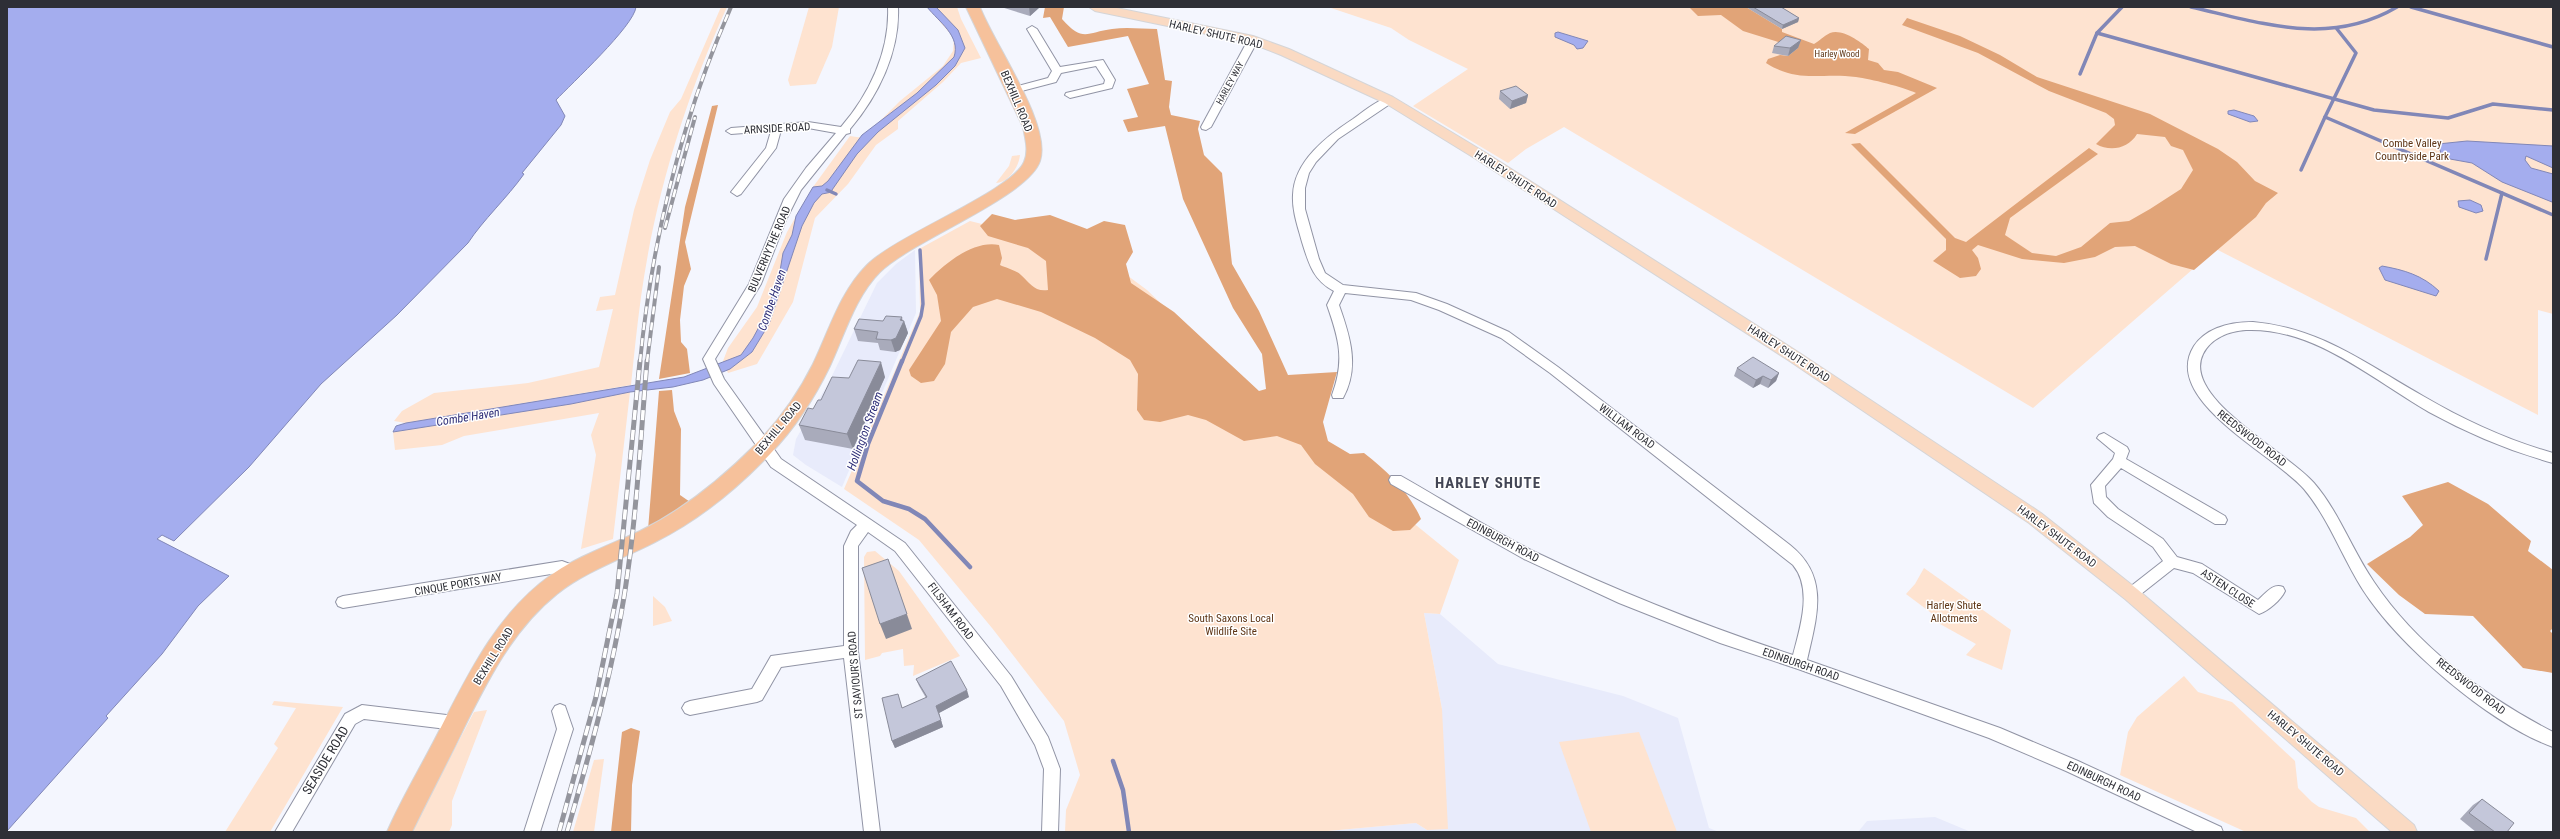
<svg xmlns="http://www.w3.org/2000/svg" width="2560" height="839" viewBox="0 0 2560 839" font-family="'Roboto Condensed',sans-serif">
  <rect width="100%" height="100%" fill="#f4f6fe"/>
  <g fill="#e8ebfb">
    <path d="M915 250 916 313 842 487 806 465 793 455 796 439 830 380 877 283 896 264Z"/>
    <path d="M1424 613 1440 614 1498 664 1623 696 1678 718 1709 828 1719 832H1317L1416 823 1427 830 1442 709Z"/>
    <path d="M1935 817 1971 832H1858L1867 821Z"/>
  </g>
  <g fill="#fee3d0">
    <path d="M721 7H727C685 99 655 196 641 297 637 326 634 355 631 385L406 423 394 421 402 411 434 393 528 383 599 367 613 309 596 311 600 297 615 295 634 210 650 160 670 112 681 99Z"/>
    <path d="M809 7H839L832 47 816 84 790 86 788 80Z"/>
    <path d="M927 7H957L961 19 981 58 961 63 943 82 898 121V129L876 145 848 184 815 218 793 302 757 364 728 373 723 361 728 348 757 307 787 232 813 187 850 136 863 138 900 101 943 66 953 51 954 38Z"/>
    <path d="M1328 7H2553V314L2538 310V415L2216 249 2033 408 1564 127 1526 149 1508 163 1413 106 1468 69 1409 40 1391 28Z"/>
    <path d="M1020 155C1019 167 1008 183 996 183L1009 166 1012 156Z"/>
    <path d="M970 221 1097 253 1147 290 1258 397 1459 560 1440 614 1424 613 1442 709 1448 829 1427 830 1416 823 1317 832H1065L1066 810 1080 775 1064 721 992 628 919 540 844 489 920 312 919 249Z"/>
    <path d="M630 392 613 539 581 549 596 455 591 435 599 413 464 436 442 445 395 450 393 432 571 404Z"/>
    <path d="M875 551 899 571 960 656 913 676 914 665 904 666 903 649 882 653 880 656 865 660 864 557 867 552Z"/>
    <path d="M1924 568 2011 630 2002 670 1966 655 1976 644 1931 619 1934 615 1906 594 1915 584Z"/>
    <path d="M653 596 665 607 672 621 653 626Z"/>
    <path d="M2184 676 2198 692 2232 702 2295 761 2298 788 2312 802 2319 807 2356 818 2370 832H2246L2120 775 2128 732 2137 717Z"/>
    <path d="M274 701 343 707 270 832H225L278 748 274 744 296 708 272 705Z"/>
    <path d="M487 710 452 801V825L449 832H411L474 712Z"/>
    <path d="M1639 732 1677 832H1591L1559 742Z"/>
    <path d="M604 759 594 832H573L594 760Z"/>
  </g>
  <g fill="#e1a478">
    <path d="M1045 7H1064L1062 19C1083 43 1087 32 1112 29 1127 27 1142 29 1157 29L1165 80 1172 81 1169 107 1171 115 1200 121 1198 129 1204 155 1222 173 1232 264 1259 311 1288 375 1337 372 1323 422 1328 441 1350 454 1364 453C1388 472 1408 490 1421 519L1410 530 1393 531 1369 517 1353 494 1315 464 1301 445 1277 436 1244 441 1206 420 1188 415 1160 422 1144 420 1137 410 1138 374 1130 360 1095 338 1041 312 997 299 973 307 951 332 945 364 934 381 921 383 911 376 909 370 941 321 937 295 929 280C945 263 974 240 999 245L1002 258 1000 265C1006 268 1016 270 1021 275 1030 283 1034 292 1048 290L1046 261 1028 248 988 236 980 226 992 214 1015 220 1050 215 1087 229 1104 221 1125 225 1133 252 1126 264 1131 283 1174 312 1259 391 1266 389 1262 354 1233 308 1183 199 1165 126 1128 132 1123 120 1138 117 1127 89 1149 84 1128 36 1068 47 1050 17 1043 18Z"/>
    <path d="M1689 7H1746L1782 29V32L1814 44C1819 41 1824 36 1830 33 1842 28 1861 42 1869 49L1868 60 1878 63 1884 70 1898 72 1937 88 1855 134 1845 133 1916 93C1903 87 1871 79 1856 77 1821 72 1799 84 1766 63L1768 59 1780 55 1788 56 1798 48 1743 31 1721 15 1698 16Z"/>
    <path d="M1907 18 1960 36 2000 55 2037 77 2150 114 2218 149 2237 162 2255 181 2278 193 2266 203 2256 217 2194 270 2171 264 2135 246 2115 247 2095 257 2064 263 2022 259 1978 245 1972 250 1978 258 1981 269 1976 276 1960 278 1933 261 1946 250V239L1851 144 1860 143 1955 238 1966 242 2089 148 2098 154 2010 218 2005 235 2032 253 2056 256 2081 247 2110 223 2129 221 2150 209 2181 189 2193 170 2183 150 2171 146 2165 137 2137 134C2128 149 2110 152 2096 144L2115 125 2114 119 2106 113 2049 91 1978 53 1902 25Z"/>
    <path d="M718 105 685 242 691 269 684 286 680 320 681 342 687 349 690 373 659 379 685 207 712 106Z"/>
    <path d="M672 390 674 411 681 429 680 495 693 504 648 530 659 391Z"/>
    <path d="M2448 482 2488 504 2531 541 2528 551 2553 570V628L2550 631 2553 634V673L2523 668 2473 616 2425 614 2399 595 2367 564 2410 537 2423 525 2402 496Z"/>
    <path d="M631 728 640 731 632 785 631 832H611L622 732Z"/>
  </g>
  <g fill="#a4adee" stroke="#8187b7">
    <path d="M7 7H636C634 26 571 84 556 100L565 116 561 125 522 173 524 174C507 198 483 220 468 243L397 315 321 384 249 467 174 541 162 535 157 539 229 576 198 606 162 654 106 716 108 718 7 831Z"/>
    <path d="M927 7H936L958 30 965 48 955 66 936 85 878 132 857 154 832 190V192L822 194 814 203 802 226 769 324 752 352 730 369 703 380 673 387 630 392 571 404 393 432 396 426 406 423 684 377 741 355 753 338 767 312 780 271 783 253 792 235 796 216 813 187 822 186 828 181 862 135 917 93 954 57C961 36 939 22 927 7Z"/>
    <path d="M1558 32 1588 41 1583 48 1577 49 1574 45 1555 37V33Z"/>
    <path d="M2234 110 2254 116 2258 121 2250 122 2228 114V111Z"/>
    <path d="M2467 141 2553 146V168L2526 156 2525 160 2531 168 2553 174V200L2552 202 2502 182 2472 163 2450 159 2441 153 2438 144Z"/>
    <path d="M2470 200 2481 205 2483 211 2476 213 2459 207 2458 201Z"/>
    <path d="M2382 266C2404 270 2422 275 2439 291L2436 296 2385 280 2379 268Z"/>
  </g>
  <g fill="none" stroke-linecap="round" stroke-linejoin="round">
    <g stroke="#8187b7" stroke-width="3.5">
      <path d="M2191 7C2262 23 2329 47 2397 7"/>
      <path d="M2411 7 2553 47"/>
      <path d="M2337 29 2356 53 2325 117 2553 215"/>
      <path d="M2097 33 2374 110 2448 118 2493 104 2553 110"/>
      <path d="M2080 74 2097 33 2122 7"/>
      <path d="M2301 170 2325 117"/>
      <path d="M827 190 836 194"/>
      <path d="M2486 259 2502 193"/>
      <path d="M902 362 921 316 923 304 920 250"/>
    </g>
    <g stroke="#8187b7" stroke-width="4.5">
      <path d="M902 361 868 444 857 481 883 501 909 509 925 519 970 567"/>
      <path d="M1113 761 1123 790 1129 832"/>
    </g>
    <defs>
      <g id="minor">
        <path d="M888 7H898C900 52 878 96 850 129V133L846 134 801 190 786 220 761 284 715 359 724 379 781 459 905 543 1011 676 1048 737 1060 769 1058 832H1042L1044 769 1035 745 1001 686 895 551 868 532 858 546V651L880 832H864L844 658 781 667 762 700 757 702 690 715 685 713 682 708 685 703 690 701 752 689 771 656 844 646V546L851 531 857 525 771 467 714 384 703 359 749 284 784 199 806 168 836 133 808 128 781 130 776 148 741 194 737 196 731 192 766 148 771 131 731 134 726 131 731 128 808 122 841 127C869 95 890 51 888 7Z"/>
        <path d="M1032 26 1037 29 1060 67 1103 60 1115 80 1112 88 1070 98 1065 95 1066 93 1104 84 1105 80 1096 66 1061 73 1056 82 1014 93 1010 92V88L1048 78 1052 71 1027 29Z"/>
        <path d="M1253 37 1258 40 1211 127 1206 130 1202 129 1201 127 1248 40Z"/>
        <path d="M1389 97 1393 98V102L1338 139 1316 162 1309 173 1305 188V209L1319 259 1325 273 1343 285 1416 293 1447 304 1509 332 1558 367 1790 545C1830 577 1817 616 1807 660L2000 728 2078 761 2221 827 2223 832H2197L2066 771 1989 738 1798 669 1720 643 1619 603 1524 559 1391 484 1389 480 1391 476H1401C1445 501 1489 529 1535 552 1619 592 1705 626 1793 655 1800 628 1813 589 1793 565L1550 373 1501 338 1439 310 1411 300 1345 293 1339 305C1350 336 1360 367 1343 398H1333L1332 395C1345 360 1339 339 1327 305L1334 291C1313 280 1309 264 1302 242 1298 227 1292 211 1293 195 1294 161 1327 136 1353 119 1363 112 1377 100 1389 97Z"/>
        <path d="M2253 322C2321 328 2366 364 2423 396 2464 420 2507 440 2553 453V463C2510 451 2469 434 2429 412 2373 380 2314 327 2246 330 2229 331 2211 338 2203 354 2181 398 2289 453 2314 483 2339 512 2352 550 2374 582 2417 646 2485 697 2553 732V747C2490 724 2399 646 2363 590 2342 557 2329 519 2304 489 2275 455 2160 400 2194 346 2207 327 2232 322 2253 322Z"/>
        <path d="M2104 433 2127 447 2129 451 2126 459 2225 516 2227 520 2225 524H2215L2121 468 2105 486 2106 497 2118 509 2163 539 2177 557 2202 564 2258 600C2266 593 2273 583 2283 587L2285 591C2281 600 2268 611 2259 614L2193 573 2174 568 2136 598 2131 600 2126 598 2124 594 2126 590 2163 561 2153 547 2108 517 2094 503 2091 485 2113 459 2115 453 2097 438 2099 435Z"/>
        <path d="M562 561 578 567 580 571 578 575C571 578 561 573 551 574L343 608 338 606 336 602 338 598 343 596Z"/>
        <path d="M560 704 565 706 573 729 540 832H524L557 729 552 711 555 706Z"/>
        <path d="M362 705 455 716 460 718 463 723 460 728 455 730 364 719 355 724 292 832H275L345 714Z"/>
      </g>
      <path id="major" d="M1089 7H1112L1253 36 1289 49 1393 97 1486 153 1798 352 2041 513 2137 589 2414 825 2417 832H2392L2125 599 2029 523 1788 360 1476 159 1385 103 1281 55 1250 43 1095 11Z"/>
      <path id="highway" d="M966 7H980C994 44 1052 125 1040 161 1028 197 913 240 880 272 855 297 845 334 830 366 815 397 795 428 771 453 737 489 699 520 655 542 622 559 586 571 557 594 512 630 487 682 462 732 446 765 428 799 412 832H387C401 800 419 770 435 739 466 679 494 616 551 575 578 556 610 545 640 531 683 510 721 479 755 445 778 422 798 394 813 364 829 331 840 292 867 265 897 235 1012 191 1024 162 1029 151 1025 138 1023 127Z"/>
    </defs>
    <use href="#minor" stroke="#9194a5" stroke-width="2"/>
    <use href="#major" stroke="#d5d5d7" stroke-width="2"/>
    <use href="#highway" stroke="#d5d5d7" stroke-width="2"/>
    <use href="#minor" fill="#fff" fill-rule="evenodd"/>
    <use href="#major" fill="#fadac3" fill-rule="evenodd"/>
    <use href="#highway" fill="#f6c19b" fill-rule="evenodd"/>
    <defs>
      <g id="rail-far1">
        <path d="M665 228 695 117"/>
        <path d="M640 362C652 239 681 121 731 7"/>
        <path d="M647 362 659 267"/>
      </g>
      <g id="rail">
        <path d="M559 832 596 697 617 594 640 361"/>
        <path d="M567 832C592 746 616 659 628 570 638 500 641 431 647 361"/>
      </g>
    </defs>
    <use href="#rail-far1" stroke="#94959d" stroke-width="4"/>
    <use href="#rail" stroke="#94959d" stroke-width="5"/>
    <use href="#rail-far1" stroke="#fff" stroke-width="2.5" stroke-dasharray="8" stroke-linecap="butt"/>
    <use href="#rail" stroke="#fff" stroke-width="3.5" stroke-dasharray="10" stroke-linecap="butt"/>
  </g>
  <g fill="#a9abbb">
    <path d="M1001 7H1040L1030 16Z"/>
    <path d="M1746 7H1781L1799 18 1798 22 1782 29Z"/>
    <path d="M1801 40 1798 48 1788 56 1772 53 1774 46Z"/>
    <path d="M1500 91 1528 95 1526 103 1510 109 1499 99Z"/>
    <path d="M883 321H904L908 333 900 350 895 352 880 350 878 343 858 341 854 329Z"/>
    <path d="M1737 368 1779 373 1776 381 1768 388 1760 384 1753 388 1734 376Z"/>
    <path d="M885 377 853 449 805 440 799 425 821 400 849 378Z"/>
    <path d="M916 679 969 697 939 713 943 727 895 748 892 741 903 708 926 698 919 686Z"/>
    <path d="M2482 799 2507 832H2476L2460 819 2473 805Z"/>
  </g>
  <g fill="#898b99">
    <path d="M1029 7H1040L1030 16Z"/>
    <path d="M1799 18 1798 22 1782 29 1783 25Z"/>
    <path d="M1801 40 1798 48 1788 56 1790 48Z"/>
    <path d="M1528 95 1526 103 1510 109 1512 101Z"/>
    <path d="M902 317 903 324 904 321 908 333 900 350 895 352 891 340Z"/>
    <path d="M881 362 885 377 853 449 847 434Z"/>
    <path d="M1779 373 1776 381 1768 388 1771 380Z"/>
    <path d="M1763 376 1760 384 1753 388 1756 380Z"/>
    <path d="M888 559 912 629 886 639 880 624Z"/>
    <path d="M967 690 969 697 939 713 943 727 895 748 892 741 936 706Z"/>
  </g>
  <g fill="#c4c7da" stroke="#898b99">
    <path d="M1753 7H1781L1799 18 1783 25Z"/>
    <path d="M1786 36 1801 40 1790 48 1774 46Z"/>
    <path d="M1516 86 1528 95 1512 101 1500 91Z"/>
    <path d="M886 316 902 317 900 320 904 321 896 338 891 340 876 339 878 332 854 329 859 319 883 321Z"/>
    <path d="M1753 357 1779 373 1771 380 1763 376 1756 380 1737 368Z"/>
    <path d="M858 360 881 362 847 434 799 425 808 408 813 409 818 400H821L832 377 849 378Z"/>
    <path d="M888 559 907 614 880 624 862 568Z"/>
    <path d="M951 661 967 690 936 706 941 720 892 741 882 698 898 694 902 708 927 697 916 679Z"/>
    <path d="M2482 799 2514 823 2507 832H2495L2469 813Z"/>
  </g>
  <g text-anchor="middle" stroke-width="3" stroke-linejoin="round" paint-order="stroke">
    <g font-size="9" fill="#5d3414" stroke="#fff">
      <text x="1837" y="57">Harley Wood</text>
    </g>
    <g font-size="9" fill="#2e2f36" stroke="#fff">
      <text transform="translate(1230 83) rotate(-61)" y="3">HARLEY WAY</text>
    </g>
    <g font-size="11" fill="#2e2f36" stroke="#fff">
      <text transform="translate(1216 34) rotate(13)" y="4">HARLEY SHUTE ROAD</text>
      <text transform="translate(1017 101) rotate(67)" y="4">BEXHILL ROAD</text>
      <text transform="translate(777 128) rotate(-3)" y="4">ARNSIDE ROAD</text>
      <text transform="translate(1516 179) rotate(33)" y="4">HARLEY SHUTE ROAD</text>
      <text transform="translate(769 249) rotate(-67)" y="4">BULVERHYTHE ROAD</text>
      <text transform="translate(1789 353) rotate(33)" y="4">HARLEY SHUTE ROAD</text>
      <text transform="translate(1627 426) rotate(37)" y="4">WILLIAM ROAD</text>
      <text transform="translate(778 428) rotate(-50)" y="4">BEXHILL ROAD</text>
      <text transform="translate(2252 438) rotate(38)" y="4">REEDSWOOD ROAD</text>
      <text transform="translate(2057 536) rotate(37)" y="4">HARLEY SHUTE ROAD</text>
      <text transform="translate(1503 540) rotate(28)" y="4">EDINBURGH ROAD</text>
      <text transform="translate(458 584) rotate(-10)" y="4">CINQUE PORTS WAY</text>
      <text transform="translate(2228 588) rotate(33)" y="4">ASTEN CLOSE</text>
      <text transform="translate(951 611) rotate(53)" y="4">FILSHAM ROAD</text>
      <text transform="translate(493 656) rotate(-58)" y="4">BEXHILL ROAD</text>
      <text transform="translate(1801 664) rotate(19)" y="4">EDINBURGH ROAD</text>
      <text transform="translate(855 675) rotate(-95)" y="4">ST SAVIOUR'S ROAD</text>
      <text transform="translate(2471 686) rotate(38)" y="4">REEDSWOOD ROAD</text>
      <text transform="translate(2306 743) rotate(40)" y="4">HARLEY SHUTE ROAD</text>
      <text transform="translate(2104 781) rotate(25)" y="4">EDINBURGH ROAD</text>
    </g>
    <g font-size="11" fill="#5d3414" stroke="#fff">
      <text x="2412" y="147">Combe Valley<tspan x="2412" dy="13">Countryside Park</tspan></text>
      <text x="1954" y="609">Harley Shute<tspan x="1954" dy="13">Allotments</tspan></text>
      <text x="1231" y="622">South Saxons Local<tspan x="1231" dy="13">Wildlife Site</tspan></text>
    </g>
    <g font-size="12" font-style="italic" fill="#2d2d77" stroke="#fff">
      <text transform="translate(772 300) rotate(-71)" y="4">Combe Haven</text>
      <text transform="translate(468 417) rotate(-9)" y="4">Combe Haven</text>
      <text transform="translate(865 431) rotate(-70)" y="4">Hollington Stream</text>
    </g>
    <g font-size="13" fill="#2e2f36" stroke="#fff">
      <text transform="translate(325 760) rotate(-59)" y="5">SEASIDE ROAD</text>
    </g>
    <g font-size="15" font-weight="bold" letter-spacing="1" fill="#434655" stroke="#fff">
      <text x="1488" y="488">HARLEY SHUTE</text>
    </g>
  </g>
  <rect width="2560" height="839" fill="none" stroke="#2e2f36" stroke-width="16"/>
</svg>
